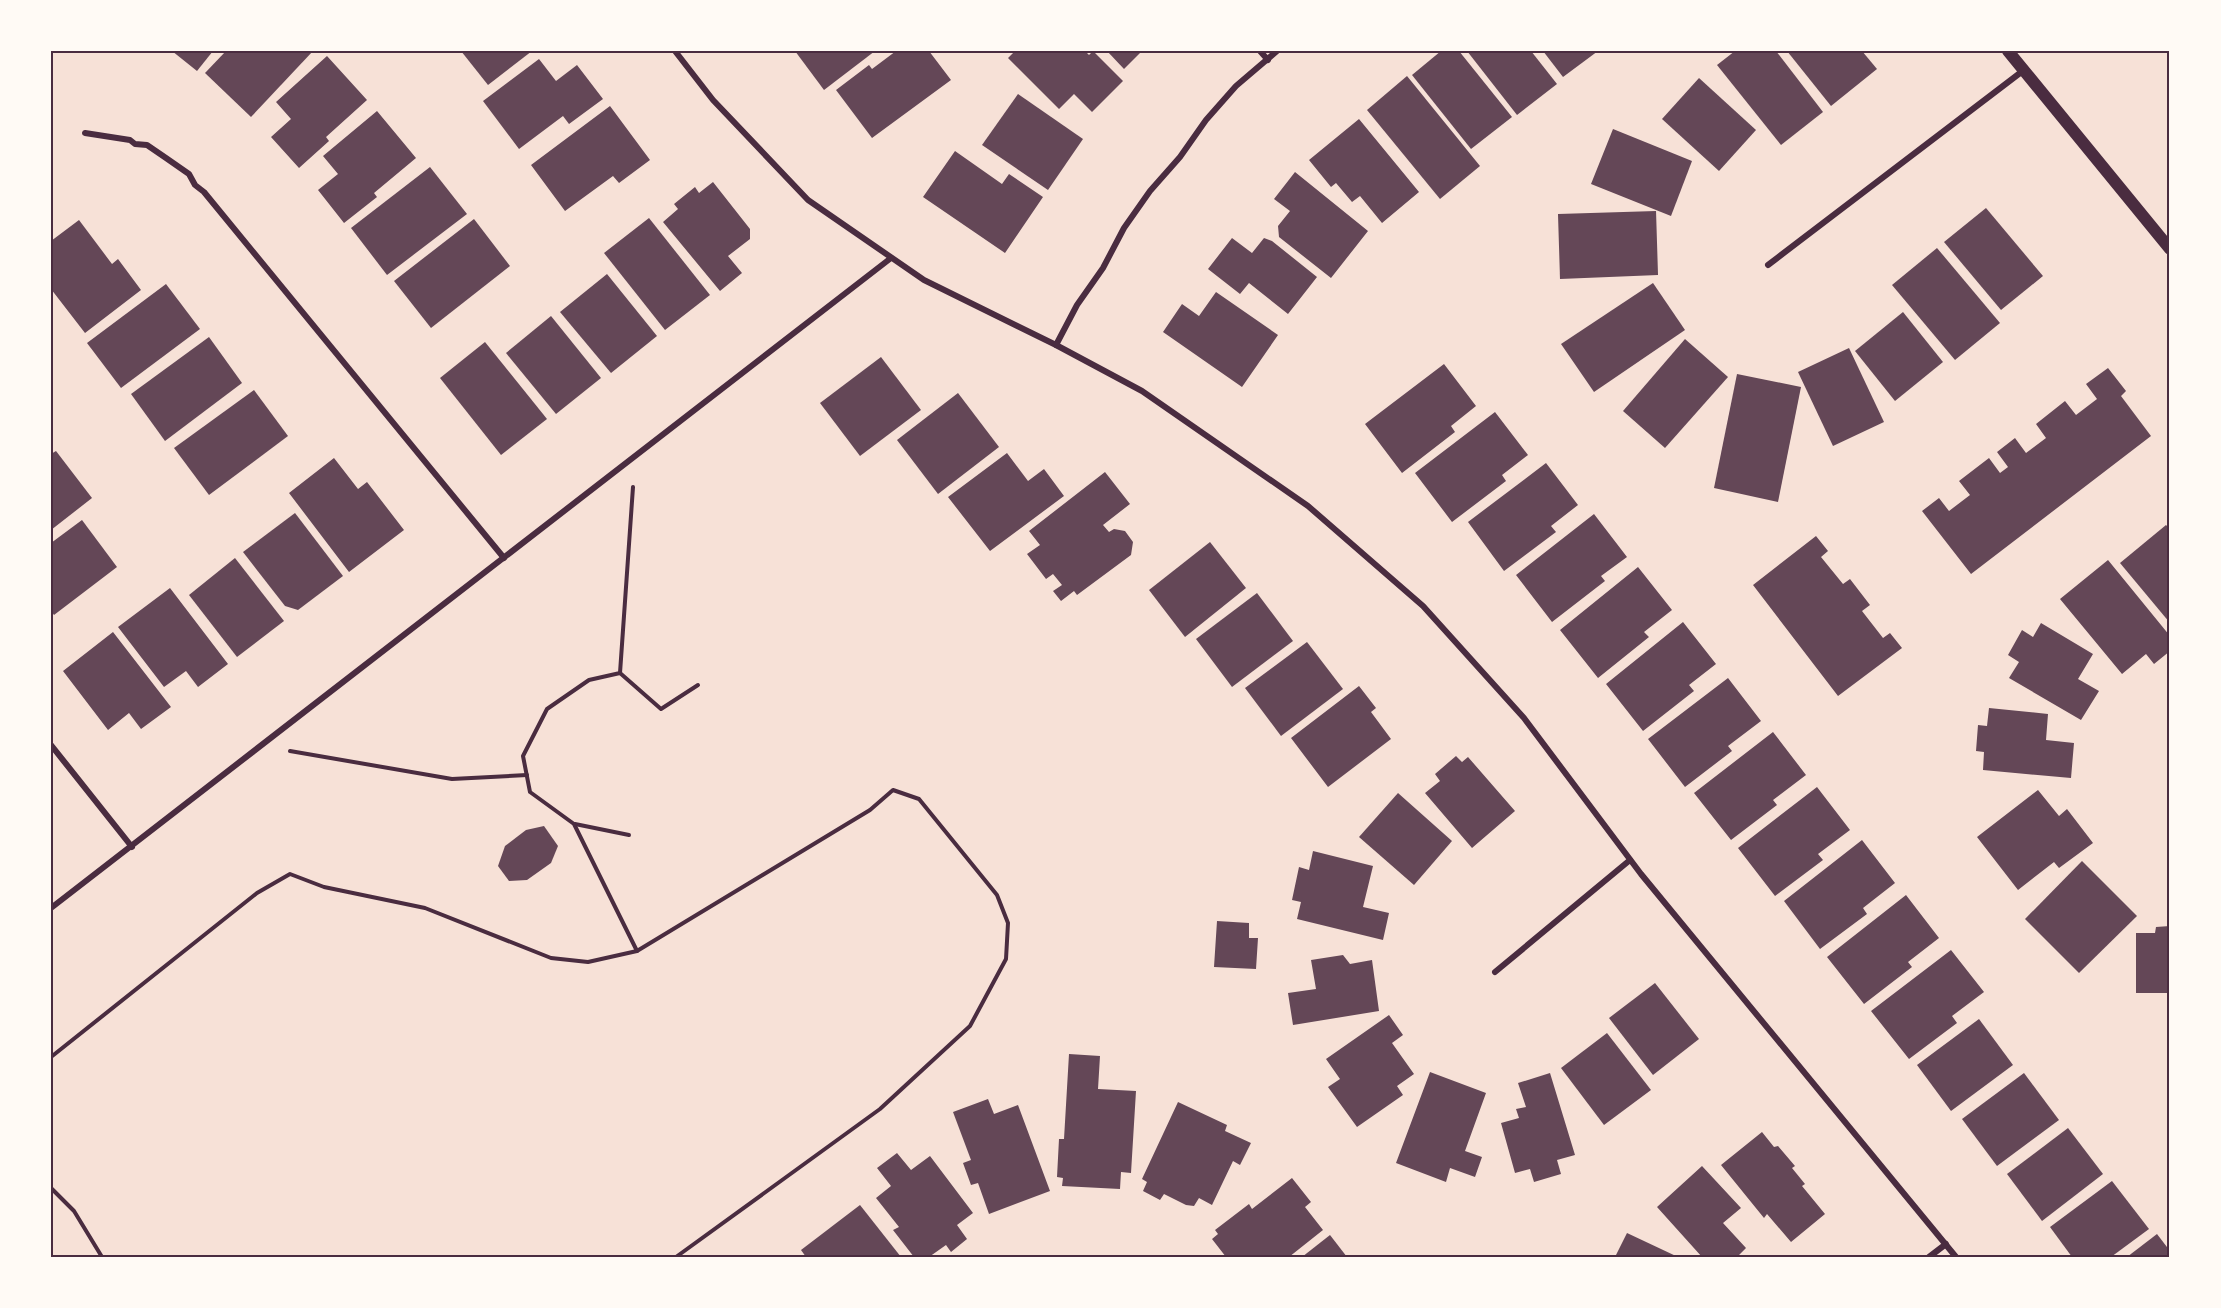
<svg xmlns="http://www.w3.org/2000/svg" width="2221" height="1308" viewBox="0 0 2221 1308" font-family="Karla,sans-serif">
  <rect width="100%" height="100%" fill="#f7e1d7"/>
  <g fill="#644757">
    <path d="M172 51H213L197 71Z"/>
    <path d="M226 51H313L251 117 205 73Z"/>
    <path d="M461 51H532L488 85Z"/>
    <path d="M795 51H875L824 90Z"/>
    <path d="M896 51H929L951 80 872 138 836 90 869 65 872 69Z"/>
    <path d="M1015 51H1085L1089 55 1093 51 1123 81 1092 112 1074 94 1059 109 1008 58Z"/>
    <path d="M1107 51H1142L1124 69Z"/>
    <path d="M1441 51H1459L1512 117 1471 149 1412 75Z"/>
    <path d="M1467 51H1531L1557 84 1517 115Z"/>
    <path d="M1543 51H1598L1563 77Z"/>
    <path d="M1735 51H1776L1823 112 1781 145 1717 65Z"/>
    <path d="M1787 51H1862L1877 69 1831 106Z"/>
    <path d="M327 56 367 100 326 137 329 141 299 168 271 137 291 119 276 102Z"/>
    <path d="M539 59 556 81 577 65 603 99 569 124 563 116 519 149 483 101Z"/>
    <path d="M1407 76 1480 166 1440 199 1367 110Z"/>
    <path d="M1699 78 1756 130 1719 171 1662 119Z"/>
    <path d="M1018 94 1083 139 1048 190 982 145Z"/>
    <path d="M610 106 650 160 619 183 613 176 565 211 531 165Z"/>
    <path d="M377 111 416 158 374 193 377 197 344 223 318 190 338 174 323 156Z"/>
    <path d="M1359 119 1419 192 1382 223 1360 196 1352 202 1336 183 1331 187 1309 160Z"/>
    <path d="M1613 129 1692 161 1671 216 1591 184Z"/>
    <path d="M955 151 1002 184 1009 174 1043 197 1005 253 923 197Z"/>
    <path d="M430 167 467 214 387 275 351 228Z"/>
    <path d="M1295 172 1368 231 1331 278 1279 237 1278 226 1290 211 1274 199Z"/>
    <path d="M713 182 750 229V239L728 256 742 273 720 291 663 222 678 209 674 204 695 187 699 193Z"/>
    <path d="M1986 208 2043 276 2001 310 1944 242Z"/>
    <path d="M1656 211 1658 275 1560 279 1558 214Z"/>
    <path d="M649 218 710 295 665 330 604 253Z"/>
    <path d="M474 219 510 266 431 328 394 281Z"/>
    <path d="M79 220 112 264 118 259 141 290 85 333 51 289V241Z"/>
    <path d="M1232 238 1252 253 1264 238 1272 241 1317 277 1288 314 1249 283 1240 294 1208 269Z"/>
    <path d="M1937 248 2000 323 1955 360 1892 285Z"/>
    <path d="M607 274 657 336 611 373 560 312Z"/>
    <path d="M1653 283 1685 330 1594 392 1561 344Z"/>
    <path d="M166 284 200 329 121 388 87 343Z"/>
    <path d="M1216 292 1278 335 1242 387 1163 332 1182 304 1199 316Z"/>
    <path d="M1903 312 1943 362 1895 401 1855 351Z"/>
    <path d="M551 316 601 378 556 414 506 353Z"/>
    <path d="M209 337 242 383 165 441 131 394Z"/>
    <path d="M1685 339 1728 377 1665 448 1623 411Z"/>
    <path d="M485 342 547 419 501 455 440 378Z"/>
    <path d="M1849 348 1884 422 1833 446 1798 372Z"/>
    <path d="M881 357 921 410 860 456 820 403Z"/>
    <path d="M1444 364 1476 406 1451 426 1455 432 1402 473 1365 424Z"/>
    <path d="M2108 368 2126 391 2121 396 2151 436 1971 574 1922 511 1939 498 1949 511 1970 495 1959 481 1989 458 2000 473 2008 467 1997 452 2015 438 2026 453 2046 438 2036 424 2065 401 2076 415 2097 399 2086 384Z"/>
    <path d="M1737 374 1801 387 1778 502 1714 488Z"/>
    <path d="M254 390 288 436 209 495 174 448Z"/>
    <path d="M958 393 999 447 938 494 897 440Z"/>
    <path d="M1495 412 1528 455 1502 475 1506 481 1452 522 1415 473Z"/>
    <path d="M56 451 92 498 51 530V454Z"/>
    <path d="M1007 453 1028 481 1044 469 1064 496 990 551 948 497Z"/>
    <path d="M334 458 358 489 367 482 404 530 349 572 289 493Z"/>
    <path d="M1546 463 1578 505 1551 526 1556 532 1504 571 1468 522Z"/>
    <path d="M1105 472 1130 504 1103 525 1109 532 1114 529 1125 531 1133 542 1131 555 1077 595 1074 591 1061 601 1053 591 1062 585 1053 574 1046 579 1027 554 1040 545 1029 531Z"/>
    <path d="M295 513 343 576 298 610 285 606 243 552Z"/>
    <path d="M1594 514 1627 557 1601 576 1605 581 1552 622 1516 575Z"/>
    <path d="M82 520 117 567 54 615 51 611V543Z"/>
    <path d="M2166 525 2170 529V623L2120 563Z"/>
    <path d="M1816 536 1828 551 1821 557 1843 584 1850 579 1870 605 1862 611 1883 638 1890 633 1902 648 1838 696 1753 585Z"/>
    <path d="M1210 542 1246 588 1185 637 1149 590Z"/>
    <path d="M235 558 284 621 237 657 189 595Z"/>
    <path d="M2108 560 2170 636V651L2154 664 2146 654 2122 674 2060 599Z"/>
    <path d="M1638 567 1672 610 1644 632 1649 637 1598 678 1560 630Z"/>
    <path d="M170 588 228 664 198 687 186 671 164 687 118 627Z"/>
    <path d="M1257 593 1293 641 1232 687 1196 639Z"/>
    <path d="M1683 622 1716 664 1689 685 1694 691 1643 731 1606 684Z"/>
    <path d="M2041 623 2093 654 2078 679 2099 691 2081 720 2009 678 2019 662 2008 655 2022 630 2033 637Z"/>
    <path d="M113 632 171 707 141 729 129 713 108 730 63 671Z"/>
    <path d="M1307 642 1343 689 1281 736 1245 688Z"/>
    <path d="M1728 678 1761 721 1728 746 1732 751 1685 787 1648 739Z"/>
    <path d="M1359 686 1376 708 1371 712 1391 739 1328 787 1291 738Z"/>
    <path d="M1989 708 2048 714 2046 740 2074 743 2071 778 1983 770 1984 752 1976 751 1978 725 1987 726Z"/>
    <path d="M1773 732 1806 775 1773 800 1777 805 1731 840 1694 793Z"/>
    <path d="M1456 756 1462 762 1468 757 1515 811 1472 848 1425 793 1440 781 1435 774Z"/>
    <path d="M1817 787 1850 830 1818 854 1823 860 1775 896 1738 848Z"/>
    <path d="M2038 790 2059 816 2067 809 2093 843 2059 868 2054 862 2018 890 1977 837Z"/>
    <path d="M1398 793 1452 841 1414 885 1359 837Z"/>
    <path d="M544 826 558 846 551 863 527 880 509 881 498 866 505 846 526 830Z"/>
    <path d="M1862 840 1895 883 1863 908 1867 914 1820 949 1784 901Z"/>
    <path d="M1313 851 1373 866 1363 907 1389 913 1383 940 1297 919 1301 902 1292 900 1299 867 1309 870Z"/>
    <path d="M2082 861 2137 916 2079 973 2025 919Z"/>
    <path d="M1906 895 1939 938 1908 962 1912 967 1864 1004 1827 957Z"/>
    <path d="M1217 921 1249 923V938H1258L1256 969 1214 967Z"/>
    <path d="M2170 926V993H2136V933H2155L2156 927Z"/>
    <path d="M1951 950 1984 992 1952 1016 1957 1023 1909 1059 1871 1011Z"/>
    <path d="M1343 955 1350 964 1372 960 1379 1011 1293 1025 1288 993 1316 989 1311 960Z"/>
    <path d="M1655 983 1699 1039 1653 1075 1609 1018Z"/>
    <path d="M1389 1015 1403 1035 1392 1043 1414 1074 1397 1086 1403 1095 1357 1127 1328 1087 1340 1079 1326 1059Z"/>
    <path d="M1979 1019 2013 1065 1951 1111 1917 1065Z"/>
    <path d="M1607 1033 1651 1090 1604 1125 1561 1068Z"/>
    <path d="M1069 1054 1100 1056 1098 1089 1136 1091 1131 1173 1121 1172 1120 1189 1062 1186 1063 1178 1057 1177 1059 1139H1064Z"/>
    <path d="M1430 1072 1486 1093 1465 1151 1482 1157 1475 1177 1450 1168 1446 1182 1396 1163Z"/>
    <path d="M1550 1073 1575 1155 1557 1160 1561 1174 1534 1182 1530 1169 1515 1173 1501 1123 1519 1118 1516 1109 1526 1107 1518 1083Z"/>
    <path d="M2024 1073 2059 1120 1997 1166 1962 1119Z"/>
    <path d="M988 1099 994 1114 1018 1105 1050 1191 989 1214 978 1183 971 1185 963 1163 971 1160 953 1112Z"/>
    <path d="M1178 1102 1227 1125 1225 1131 1251 1143 1240 1165 1233 1161 1212 1205 1199 1198 1194 1206 1186 1205 1164 1194 1160 1200 1143 1191 1147 1182 1142 1179Z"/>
    <path d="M2068 1128 2103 1174 2042 1221 2007 1174Z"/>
    <path d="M1762 1132 1774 1147 1778 1146 1795 1166 1792 1168 1805 1184 1802 1186 1825 1214 1791 1242 1767 1214 1764 1218 1721 1165Z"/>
    <path d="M897 1153 911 1170 930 1156 973 1213 957 1225 967 1239 951 1252 946 1245 929 1257H914L893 1230 899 1227 876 1198 891 1186 877 1168Z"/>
    <path d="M1702 1166 1741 1208 1723 1223 1746 1248 1737 1257H1702L1657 1207Z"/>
    <path d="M1292 1178 1311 1202 1305 1207 1323 1230 1289 1257H1226L1212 1239 1218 1234 1215 1230 1249 1204 1252 1209Z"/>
    <path d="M2112 1181 2149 1229 2111 1257H2072L2050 1227Z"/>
    <path d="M860 1205 901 1257H806L801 1250Z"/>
    <path d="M1627 1233 1678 1257H1615Z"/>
    <path d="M2157 1234 2170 1251V1257H2127Z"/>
    <path d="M1330 1235 1347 1257H1302Z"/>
  </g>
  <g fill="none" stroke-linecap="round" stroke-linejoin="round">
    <g stroke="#4a2c40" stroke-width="4">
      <path d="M633 487 620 673 589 680 547 709 523 756 530 792 574 824 637 951"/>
      <path d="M620 673 661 709 698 685"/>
      <path d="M290 751 452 779 527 775"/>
      <path d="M575 824 629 835"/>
      <path d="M51 1057 257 893 290 874 324 887 425 908 551 958 588 962 637 951 870 810 893 790 919 799 997 895 1008 923 1006 959 970 1026 880 1109 676 1257"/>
      <path d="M51 1188 74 1211 102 1257"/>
    </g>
    <g stroke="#4a2c40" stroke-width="6">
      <path d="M675 51 713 100 808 200 924 280 1056 345 1142 391 1308 506 1423 606 1524 718 1641 874 1956 1257"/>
      <path d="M1260 51 1268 60"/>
      <path d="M85 133 130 140 135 144 147 145 166 158 189 174 195 185 204 192 504 558"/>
      <path d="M1768 265 2024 70"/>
      <path d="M1056 345 1077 305 1103 268 1124 228 1150 191 1180 157 1206 120 1236 86 1277 51"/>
      <path d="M51 745 132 847"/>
      <path d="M51 908 891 258"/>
      <path d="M1495 972 1630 860"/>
      <path d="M1929 1257 1946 1244"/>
    </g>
    <path stroke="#4a2c40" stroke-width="12" d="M2008 51 2170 249"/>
  </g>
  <rect width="2221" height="1308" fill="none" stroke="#fffaf5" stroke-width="105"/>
  <rect x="52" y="52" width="2116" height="1204" fill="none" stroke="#4a2c40" stroke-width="2"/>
</svg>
